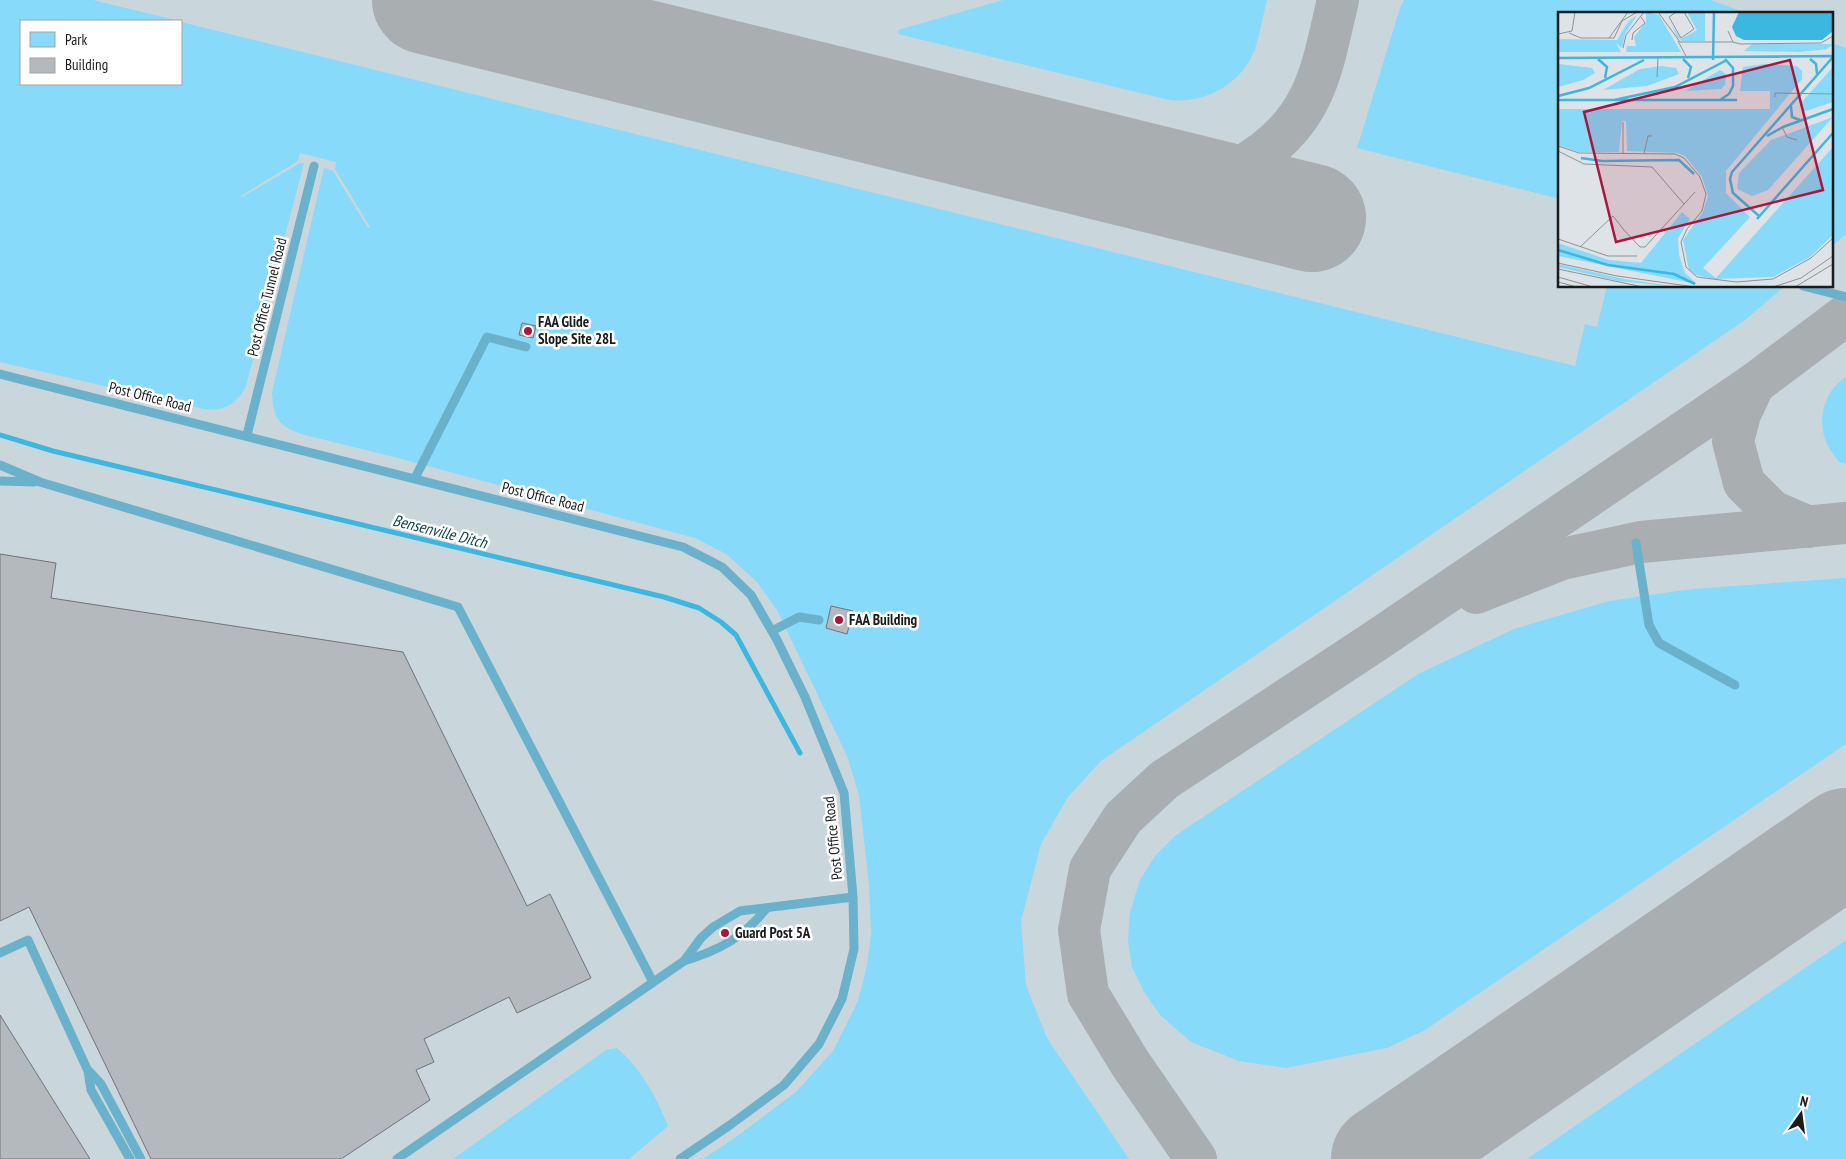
<svg xmlns="http://www.w3.org/2000/svg" width="1846" height="1159" viewBox="0 0 1846 1159" font-family="'PT Sans Narrow',sans-serif">
  <rect width="100%" height="100%" fill="#dde3e6"/>
  <path fill="#c9d7dd" fill-rule="evenodd" d="M0 0H1846V1159H0ZM1560 14H1832V286H1560ZM21 21H181V84H21Z"/>
  <g fill="#87daf9">
    <path d="M0 0H93L179 21H21V84H181V22L1575 366 1585 324 1597 327 1607 286H1785L1745 320 1101 761 1068 797 1041 844 1021 921 1026 985 1047 1038 1129 1159H703L736 1137 797 1091 833 1051 858 1001 867 966 871 933 869 885 859 795 847 756 777 610 756 581 726 554 695 538 398 458 301 434 289 429 281 423 276 416 273 406 272 392 324 168 333 171 368 228 370 227 335 169 336 162 300 153 298 161 241 196 242 197 300 163H304L246 386C237 404 224 412 204 409L0 362Z"/>
    <path d="M1003 0H1267C1263 16 1260 33 1255 49 1242 84 1205 104 1169 100L898 34V30Z"/>
    <path d="M1404 0H1711L1749 14H1560V199L1357 148 1400 8Z"/>
    <path d="M1832 43 1846 48V234L1832 246Z"/>
    <path d="M1846 377V464L1839 462C1836 457 1831 452 1828 446 1816 421 1823 392 1846 377Z"/>
    <path d="M1846 578V744L1425 1030 1387 1048 1286 1068 1239 1061 1191 1042 1160 1015 1144 992 1132 967 1128 941 1130 912 1140 880 1155 856 1176 835 1418 674 1514 629 1609 601 1692 589Z"/>
    <path d="M1846 940V1159H1527Z"/>
    <path d="M617 1048C640 1067 657 1098 668 1126L629 1159H453L606 1050Z"/>
  </g>
  <g fill="none" stroke-linecap="round" stroke-linejoin="round">
    <path stroke="#3cb7df" stroke-width="5" d="M0 435 53 451 664 597 699 608 721 622 736 635 800 753"/>
    <g stroke="#a9aeb0" stroke-width="42">
      <path d="M1173 185C1190 182 1209 181 1226 176 1236 173 1246 164 1255 158 1317 117 1322 67 1338 0"/>
      <path d="M1754 384 1740 414 1733 441 1744 483 1772 511 1809 527"/>
      <path d="M1476 593 1562 559 1641 542 1846 523"/>
      <path d="M1196 1159 1130 1063 1088 994 1079 930 1090 869 1123 818 1164 780 1374 642 1754 384 1846 315"/>
    </g>
    <g stroke="#a9aeb0" stroke-width="108">
      <path d="M426 0 1312 218"/>
      <path d="M1385 1159 1846 842"/>
    </g>
  </g>
  <g fill="#b3b9bc" stroke="#6f7477">
    <path d="M522 323 536 326 533 338 519 335Z"/>
    <path d="M0 554 56 563 51 598 403 652 527 906 550 894 591 978 517 1013 509 997 424 1039 434 1062 416 1070 430 1100 341 1159H151L29 907 0 921Z"/>
    <path d="M831 606 853 611 847 634 826 628Z"/>
    <path d="M0 1015 90 1159H0Z"/>
  </g>
  <g fill="none" stroke-linecap="round" stroke-linejoin="round">
    <g stroke="#6ab1cb" stroke-width="9">
      <path d="M1803 286 1846 297"/>
      <path d="M0 374 683 547 722 567 751 595 777 640 805 697 844 793 853 897 854 949 842 999 819 1044 784 1085 730 1125 680 1159"/>
      <path d="M247 435 314 166"/>
      <path d="M0 465 40 482 458 607 653 982"/>
      <path d="M415 478 487 337 526 347"/>
      <path d="M0 481 34 482"/>
      <path d="M1636 543 1649 625 1659 643 1735 685"/>
      <path d="M772 631 799 617 819 620"/>
      <path d="M0 953 28 940 88 1071 91 1090 130 1159"/>
      <path d="M684 961 701 938 713 927 740 911 853 897"/>
      <path d="M89 1071 101 1084 141 1159"/>
      <path d="M397 1159 684 961C720 950 742 938 766 909"/>
    </g>
  </g>
  <g fill="#aa143d" stroke="#fff" stroke-width="2">
    <circle cx="528" cy="331" r="5"/>
    <circle cx="839" cy="620" r="5"/>
    <circle cx="725" cy="933" r="5"/>
  </g>
  <g text-anchor="middle" stroke-width="5" stroke-linejoin="round" paint-order="stroke">
    <g font-size="15" fill="#191b1c" stroke="#fff">
      <text transform="translate(267 297) rotate(-76)" y="5">Post Office Tunnel Road</text>
      <text transform="translate(150 397) rotate(14)" y="5">Post Office Road</text>
      <text transform="translate(543 497) rotate(14)" y="5">Post Office Road</text>
      <text transform="translate(833 838) rotate(-96)" y="5">Post Office Road</text>
    </g>
    <g font-size="15" font-weight="bold" fill="#191b1c" stroke="#fff" text-anchor="start">
      <text x="538" y="327">FAA Glide<tspan x="538" dy="17">Slope Site 28L</tspan></text>
      <text x="849" y="625">FAA Building</text>
      <text x="735" y="938">Guard Post 5A</text>
    </g>
    <g font-size="16" font-style="italic" fill="#124556" stroke="#fff">
      <text transform="translate(440 531) rotate(14)" y="6">Bensenville Ditch</text>
    </g>
  </g>
  <g transform="translate(1558 12)">
    <rect width="275" height="275" fill="#dde3e6"/>
    <path d="M88 0 101 3 123 40H68L69 34H78L76 25 88 10ZM129 0H147V29H124L119 25 114 14 123 27 139 18ZM79 3 67 22 64 36 58 31 63 40H0V27L59 28 70 10ZM194 32H274V33L269 37 241 40 186 39ZM0 52 34 56 37 61 25 68 0 75ZM207 52 239 54 244 59V67L168 159V181L192 205 145 256 158 266 275 135V223L252 245 215 265 156 267 138 263 131 258 125 228 145 200 150 184 144 165 127 144 119 141 69 139 68 109H64L61 140H20L0 133V97H212V79H182L185 55ZM103 54 118 56 121 62 89 74 45 78 82 57ZM275 55V90L245 100 242 92ZM162 58 168 62 167 73 163 77 127 79ZM275 105 210 178 194 184 179 177 181 161 213 128ZM124 200 132 207 120 226 121 243 127 261 139 272 0 244V231L51 248 83 251ZM0 252 66 267 120 275 60 269 0 255Z" fill="#87daf9"/>
    <path d="M181 0H275V19L264 28H186L178 24 174 15Z" fill="#3cb7df"/>
    <path fill="none" stroke="#3cb7df" stroke-width="2.5" d="M0 46 275 44M40 47 49 55 47 66M125 47 133 55 130 66M252 47 258 52 259 62M155 48 156 0M0 84 31 76 86 48M0 88H179M56 88 117 75 169 48M162 88 171 82 175 74V56L167 47M233 94 234 105 242 108M209 124 225 115 275 97M23 146 44 149 121 148 136 162M201 204 175 181 172 167 174 160 275 45M199 207 275 121M0 238 50 253 116 262 137 272"/>
    <path fill="none" stroke="#8f9395" stroke-width="1" d="M100 0 122 30H175M118 0 111 5 123 26 136 17 126 0M170 19 175 30 182 32 263 31 275 24M11 21 23 26H56L64 9 79 0M0 22 14 19 17 0M51 26 70 0M74 28 75 21 87 11 83 5M120 29 129 46M65 36 68 23 86 0M99 65 100 46M217 85V81L275 82M224 115 229 125 239 128M0 134 21 141 117 142 126 146 142 165 148 182 144 199 129 217 123 230 128 255 139 265 178 270 215 267 253 246 275 226M0 139 26 152 94 155 126 192M65 142V110M86 142 90 124H94M65 217 82 235H87L137 180M0 227 50 244H79M22 235 55 204 66 218M0 251 59 264 137 275M0 257 85 275M0 265 35 275M0 270 19 275M215 275 243 266 275 244M237 275 275 252"/>
    <path fill="#aa143d" fill-opacity="0.15" stroke="#aa143d" stroke-width="2.5" d="M232 48 265 178 58 230 26 100Z"/>
    <rect width="275" height="275" fill="none" stroke="#191b1c" stroke-width="2.5"/>
  </g>
  <rect x="20" y="20" width="162" height="65" fill="#ffffff" stroke="#a3a4a4"/>
  <rect x="30" y="32" width="25" height="15" fill="#87daf9" stroke="#a3a4a4"/>
  <text x="65" y="45" font-size="15" fill="#191b1c">Park</text>
  <rect x="30" y="58" width="25" height="15" fill="#b3b9bc" stroke="#a3a4a4"/>
  <text x="65" y="70" font-size="15" fill="#191b1c">Building</text>
  <g transform="translate(1801 1114) rotate(14)" stroke="#ffffff" stroke-width="4" paint-order="stroke">
  <path d="M0-4L9 19L0 12L-9 19Z" fill="#191b1c"/>
  <text y="-8" font-size="14" font-weight="bold" text-anchor="middle" fill="#191b1c">N</text>
  </g>
</svg>
